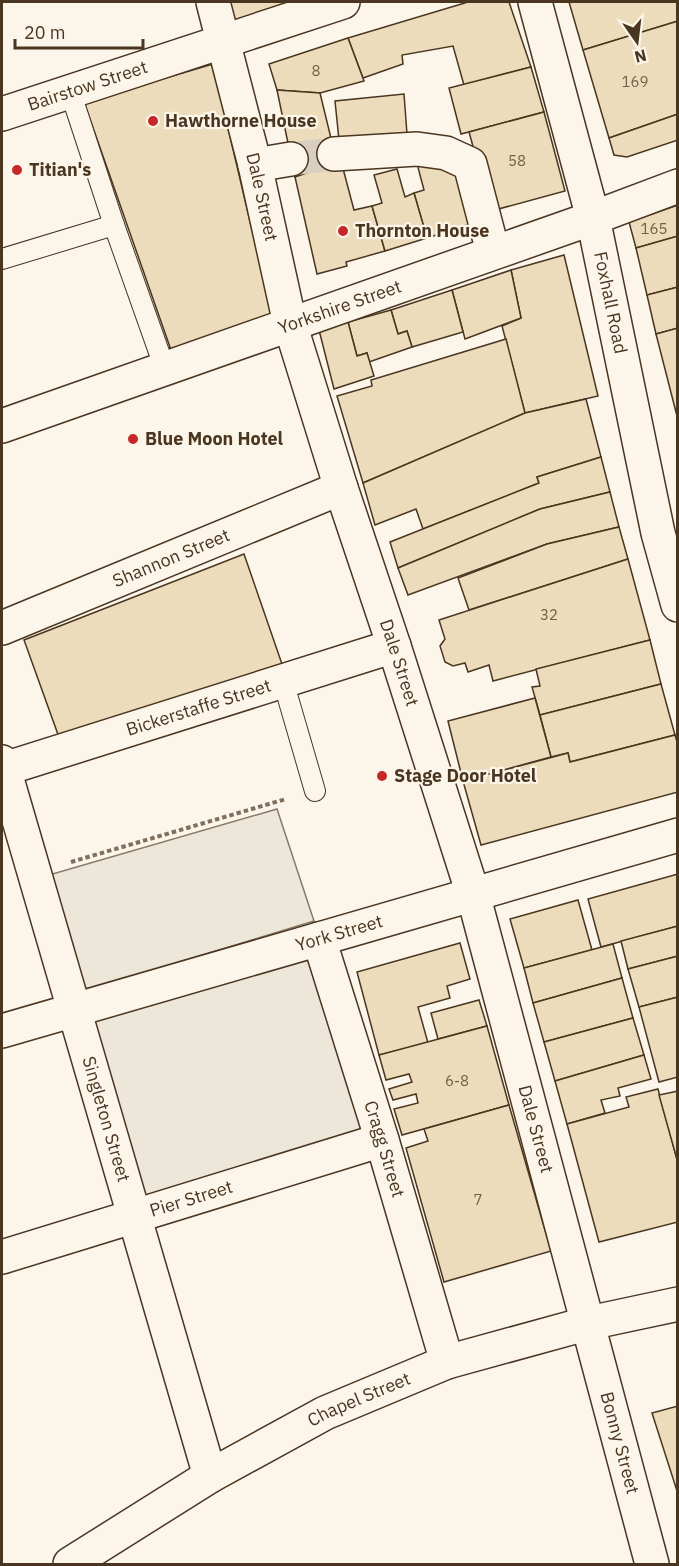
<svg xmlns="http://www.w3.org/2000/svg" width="679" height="1566" viewBox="0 0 679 1566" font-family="'IBM Plex Sans',sans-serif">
  <rect width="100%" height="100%" fill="#fbf6e9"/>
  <g fill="#ede7d9" stroke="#887966" stroke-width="1.5">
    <path d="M277 809 314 921 81 992 49 875Z"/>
    <path d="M310 959 367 1132 147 1200 92 1018Z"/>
  </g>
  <g fill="#ecdcbc" stroke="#4a3520" stroke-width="1.5">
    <path d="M222 2H293L226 23Z"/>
    <path d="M468 2H509L531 67 464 85 453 46 402 55 403 64 363 78 348 38Z"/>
    <path d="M569 2H678V21L583 50Z"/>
    <path d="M678 21V114L609 138 583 50Z"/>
    <path d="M348 38 364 81 320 93 277 90 269 64Z"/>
    <path d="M213 64 272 315 171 350 84 102Z"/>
    <path d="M531 67 544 112 461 134 449 88Z"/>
    <path d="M277 90 320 93 337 163 295 177Z"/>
    <path d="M404 94 407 134 339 140 335 101Z"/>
    <path d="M544 112 565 191 491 211 469 132Z"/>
    <path d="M678 114V140L627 157 614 155 609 138Z"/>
    <path d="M416 160 465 168 480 221 427 238 414 193 424 190Z"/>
    <path d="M341 161 354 210 372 206 385 251 346 262 347 266 317 274 295 177Z"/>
    <path d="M397 169 405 197 414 193 427 238 385 251 372 206 382 203 374 175Z"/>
    <path d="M678 205V236L636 248 629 222Z"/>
    <path d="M678 236V287L647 295 636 248Z"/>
    <path d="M564 255 598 396 525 413 502 326 521 318 511 270Z"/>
    <path d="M511 270 521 318 465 339 452 290Z"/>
    <path d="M678 287V328L656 334 647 295Z"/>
    <path d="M452 290 463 332 412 347 407 331 398 334 391 310Z"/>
    <path d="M391 310 398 334 407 331 412 347 369 362 367 353 357 356 348 322Z"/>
    <path d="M348 322 357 356 367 353 374 376 334 389 319 330Z"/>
    <path d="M678 328V420L656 334Z"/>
    <path d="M506 339 525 413 363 483 337 396 372 386 371 380Z"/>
    <path d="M586 399 601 457 537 477 539 483 423 529 416 509 375 525 363 483 525 413Z"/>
    <path d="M601 457 610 492 540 509 398 568 390 542 539 483 537 477Z"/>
    <path d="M610 492 619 527 547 544 408 595 398 568 540 509Z"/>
    <path d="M619 527 628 559 469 610 458 578 547 544Z"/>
    <path d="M244 554 283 667 60 740 24 640Z"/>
    <path d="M628 559 650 640 493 681 489 665 468 672 465 663 453 666 445 662 440 646 445 639 439 620Z"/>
    <path d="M650 640 661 684 540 715 532 687 540 686 536 669Z"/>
    <path d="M661 684 675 735 570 762 568 753 551 757 540 715Z"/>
    <path d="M535 698 551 757 463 781 448 721Z"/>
    <path d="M675 735 678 745V792L481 845 463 781 568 753 570 762Z"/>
    <path d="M678 874V926L601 947 588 899Z"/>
    <path d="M578 900 592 950 524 968 510 919Z"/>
    <path d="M678 926V956L628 969 621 941Z"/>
    <path d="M460 943 470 979 447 986 450 998 418 1007 428 1043 379 1055 357 972Z"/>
    <path d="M613 944 622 978 533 1003 524 968Z"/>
    <path d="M678 956V997L639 1007 628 969Z"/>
    <path d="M622 978 633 1018 544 1042 533 1003Z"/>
    <path d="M678 997V1077L659 1082 639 1007Z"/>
    <path d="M479 1000 487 1026 438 1039 431 1013Z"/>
    <path d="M633 1018 644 1055 555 1081 544 1042Z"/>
    <path d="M487 1026 509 1105 402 1135 394 1109 418 1103 416 1094 393 1100 389 1089 412 1082 409 1074 386 1080 379 1055Z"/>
    <path d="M644 1055 651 1079 618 1088 620 1096 601 1100 605 1113 567 1124 555 1081Z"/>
    <path d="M658 1089 678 1163V1222L599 1242 567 1124 629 1107 626 1097Z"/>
    <path d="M678 1091V1163L659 1095Z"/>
    <path d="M509 1105 551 1251 444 1282 406 1148 428 1141 424 1129Z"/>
    <path d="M678 1406V1494L652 1413Z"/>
  </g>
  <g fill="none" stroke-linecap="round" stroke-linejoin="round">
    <path stroke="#d8cfc1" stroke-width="33" stroke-dasharray="33 16" stroke-linecap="butt" d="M291 159 334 154"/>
    <defs>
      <g id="lane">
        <path d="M70 91 114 225 165 369"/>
        <path d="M2 259 114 225"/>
        <path d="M283 681 315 791"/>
      </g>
      <g id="street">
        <path id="s1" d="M213 2 255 165 290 324 341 488 394 646 473 894 652 1564"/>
        <path id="s2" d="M535 2 593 218 658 533 678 605"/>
        <path id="s3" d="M2 114 343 2"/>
        <path d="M334 154 417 149 446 153 470 164 493 252"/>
        <path d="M255 165 291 159"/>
        <path id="s4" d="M2 426 593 218 678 186"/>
        <path id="s5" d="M2 628 341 488"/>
        <path id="s6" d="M2 762 210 1476"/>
        <path id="s7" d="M4 769 394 646"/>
        <path id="s8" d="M319 939 382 1140 447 1362"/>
        <path id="s9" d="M2 1031 678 835"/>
        <path id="s10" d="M2 1257 382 1140"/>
      </g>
      <g id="secondary">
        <path id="s11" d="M70 1564 210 1476 325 1413 447 1362 589 1323 678 1304"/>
      </g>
    </defs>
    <use href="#lane" stroke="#4a3520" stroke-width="22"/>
    <use href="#street" stroke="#4a3520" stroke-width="36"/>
    <use href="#secondary" stroke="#4a3520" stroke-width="36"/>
    <path stroke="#7f6f5c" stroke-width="4" stroke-dasharray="4.5 3" stroke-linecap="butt" d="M71 862 286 799"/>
    <use href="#lane" stroke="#fbf6e9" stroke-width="20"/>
    <use href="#street" stroke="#fbf6e9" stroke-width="33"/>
    <use href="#secondary" stroke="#fbf6e9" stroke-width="33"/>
  </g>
  <g fill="#c62828" stroke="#fbf6e9" stroke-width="2">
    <circle cx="153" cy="121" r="6"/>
    <circle cx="17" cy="170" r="6"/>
    <circle cx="343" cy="231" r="6"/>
    <circle cx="133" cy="439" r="6"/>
    <circle cx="382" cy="776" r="6"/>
  </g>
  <g text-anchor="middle" stroke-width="4.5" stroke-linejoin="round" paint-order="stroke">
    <g font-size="15" fill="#725f47">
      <text x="316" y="76">8</text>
      <text x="635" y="87">169</text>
      <text x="517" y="166">58</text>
      <text x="654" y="234">165</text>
      <text x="549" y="620">32</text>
      <text x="457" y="1086">6-8</text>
      <text x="478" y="1205">7</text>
    </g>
    <g font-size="18" fill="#4a3520" stroke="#fbf6e9">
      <text dy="6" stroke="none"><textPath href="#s3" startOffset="90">Bairstow Street</textPath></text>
      <text dy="6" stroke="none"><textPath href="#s1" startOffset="201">Dale Street</textPath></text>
      <text dy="6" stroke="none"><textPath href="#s2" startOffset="310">Foxhall Road</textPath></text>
      <text dy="6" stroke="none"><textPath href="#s4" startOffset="358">Yorkshire Street</textPath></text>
      <text dy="6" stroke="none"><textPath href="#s5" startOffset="183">Shannon Street</textPath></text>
      <text dy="6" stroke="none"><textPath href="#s1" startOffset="687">Dale Street</textPath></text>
      <text dy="6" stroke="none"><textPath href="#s7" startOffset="204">Bickerstaffe Street</textPath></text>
      <text dy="6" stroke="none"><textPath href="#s9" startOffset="351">York Street</textPath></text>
      <text dy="6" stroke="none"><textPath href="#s6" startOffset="372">Singleton Street</textPath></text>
      <text dy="6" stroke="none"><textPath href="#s1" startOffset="1173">Dale Street</textPath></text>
      <text dy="6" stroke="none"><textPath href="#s8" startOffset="220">Cragg Street</textPath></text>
      <text dy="6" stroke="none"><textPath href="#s10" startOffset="198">Pier Street</textPath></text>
      <text dy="6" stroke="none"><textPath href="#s11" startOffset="333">Chapel Street</textPath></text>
      <text dy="6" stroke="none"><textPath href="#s1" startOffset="1498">Bonny Street</textPath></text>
    </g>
    <g font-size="18" font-weight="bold" fill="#4a3520" stroke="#fbf6e9" text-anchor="start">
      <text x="165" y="127">Hawthorne House</text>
      <text x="29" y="176">Titian's</text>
      <text x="355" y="237">Thornton House</text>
      <text x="145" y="445">Blue Moon Hotel</text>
      <text x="394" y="782">Stage Door Hotel</text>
    </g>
  </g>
  <rect width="679" height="1566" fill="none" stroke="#4a3520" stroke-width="6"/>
  <g transform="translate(637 42) rotate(166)" stroke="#fbf6e9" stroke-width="4.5" paint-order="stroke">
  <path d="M0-4.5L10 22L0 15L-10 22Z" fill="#4a3520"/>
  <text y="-9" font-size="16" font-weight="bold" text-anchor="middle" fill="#4a3520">N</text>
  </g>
  <path d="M15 39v9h128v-9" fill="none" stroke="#4a3520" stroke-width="3"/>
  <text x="24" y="39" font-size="18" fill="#4a3520" stroke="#fbf6e9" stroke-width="4.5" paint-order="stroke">20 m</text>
</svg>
